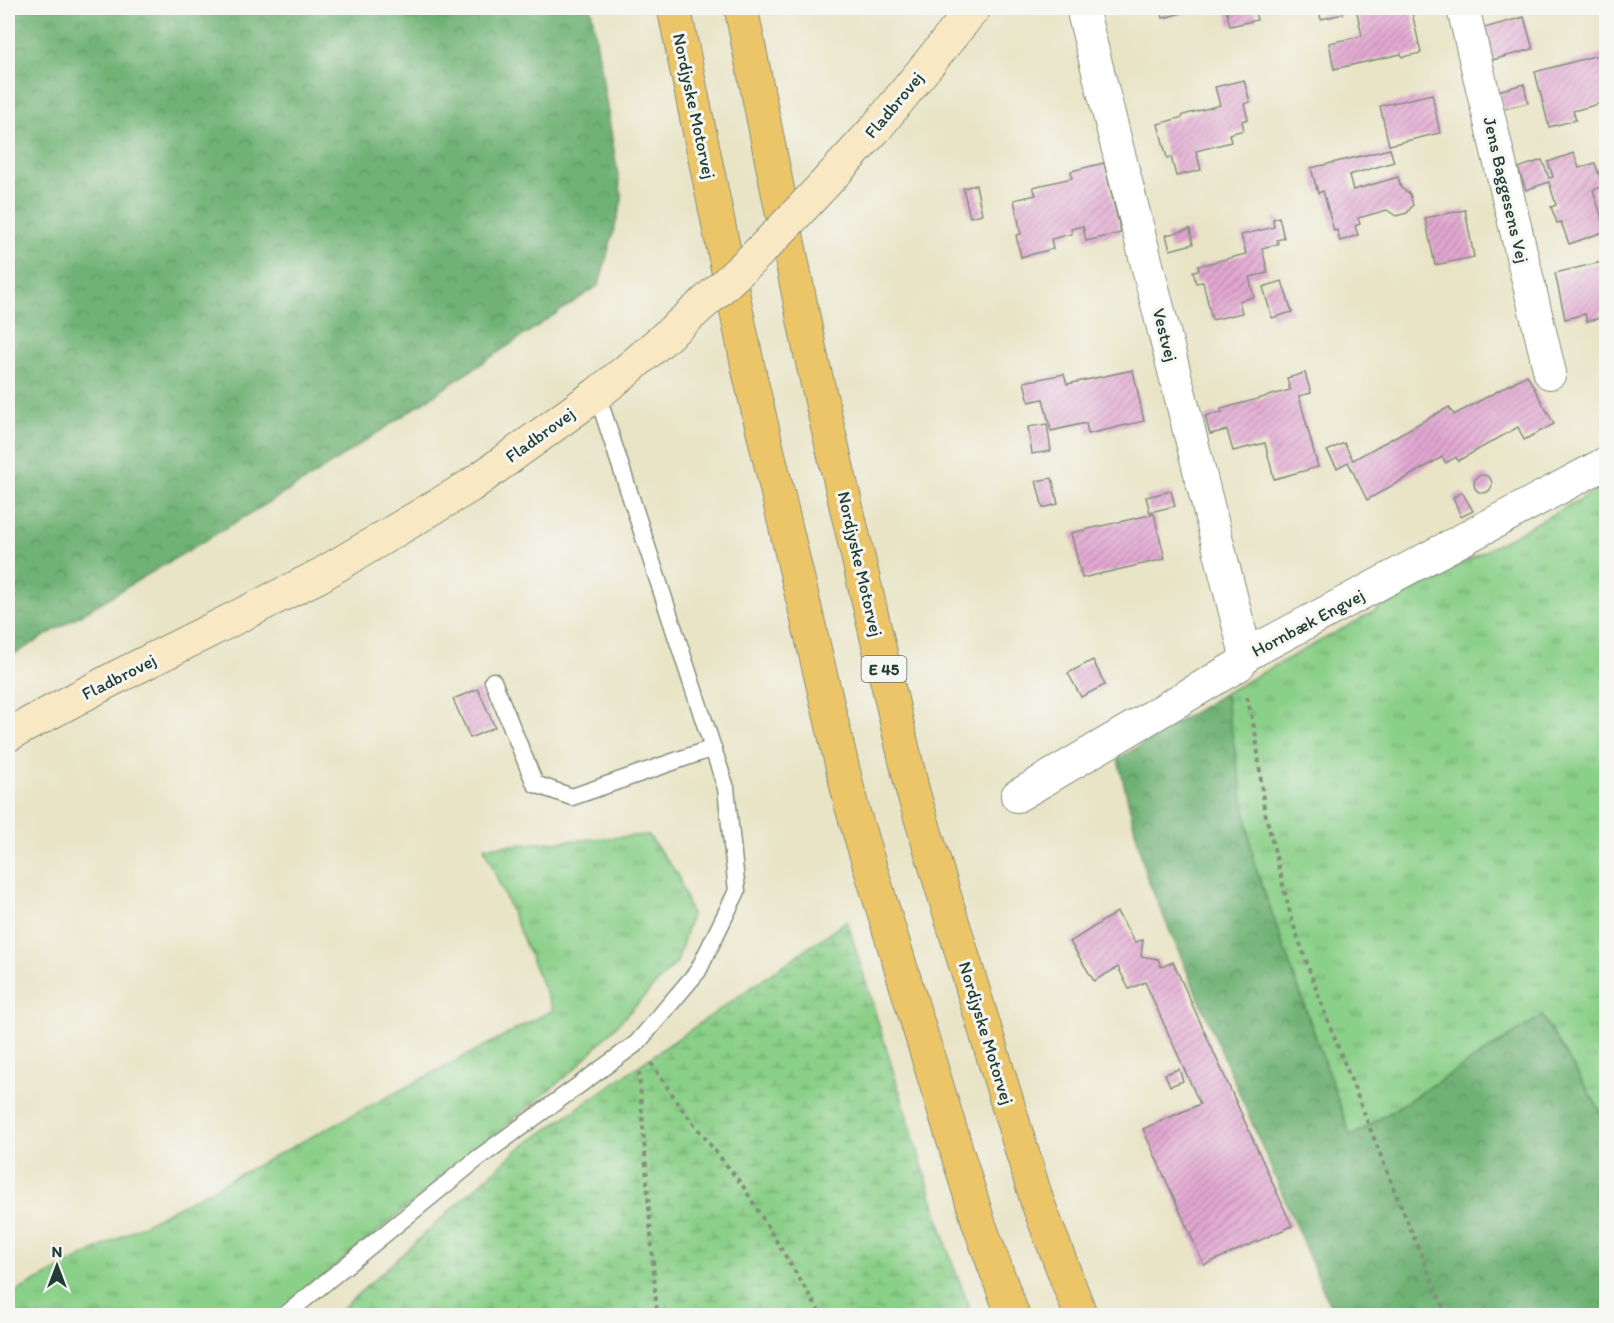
<svg xmlns="http://www.w3.org/2000/svg" width="1614" height="1323" viewBox="0 0 1614 1323" font-family="Itim,sans-serif">
  <defs>
    <pattern id="grass-tufts" width="24" height="20" patternUnits="userSpaceOnUse" patternTransform="scale(1.5)"><rect width="24" height="20" fill="#8bd089"/><path d="M3 7l-1-3M5 7V3M7 7l1-3M15 17l-1-3M17 17v-4M19 17l1-3" fill="none" stroke="#71aa71"/></pattern>
    <pattern id="forest-crowns" width="20" height="18" patternUnits="userSpaceOnUse" patternTransform="scale(1.5)"><rect width="20" height="18" fill="#70b275"/><path d="M2 6a3 3 0 1 1 6 0M12 15a3 3 0 1 1 6 0" fill="none" stroke="#5b9261"/></pattern>
    <pattern id="wetland-marsh" width="20" height="14" patternUnits="userSpaceOnUse" patternTransform="scale(1.5)"><rect width="20" height="14" fill="#8bd089"/><path d="M1 5h8M5 5V1M11 12h8M15 12V8" fill="none" stroke="#71aa71"/></pattern>
    <pattern id="building-hatch" width="6" height="6" patternUnits="userSpaceOnUse" patternTransform="scale(1.5)"><rect width="6" height="6" fill="#e2a7d1"/><path d="M-1 1l2-2M0 6l6-6M5 7l2-2" fill="none" stroke="#b789aa"/></pattern>
  </defs>
  <rect width="100%" height="100%" fill="#f6f6f2"/>
  <filter id="ink" filterUnits="userSpaceOnUse"><feTurbulence type="fractalNoise" baseFrequency=".0167" numOctaves="2"/><feDisplacementMap in="SourceGraphic" scale="12" xChannelSelector="R" yChannelSelector="G"/><feConvolveMatrix kernelMatrix="1 2 1 2 8 2 1 2 1" color-interpolation-filters="sRGB"/></filter>
  <filter id="wash" filterUnits="userSpaceOnUse"><feTurbulence type="fractalNoise" baseFrequency=".008" numOctaves="4" result="noise"/><feDisplacementMap in="SourceGraphic" scale="24" xChannelSelector="R" yChannelSelector="G"/><feGaussianBlur stdDeviation="1.35" result="paint"/><feColorMatrix in="noise" values="0 0 0 0 0 0 0 0 0 0 0 0 0 0 0 0 0 1.4 0 .05"/><feComposite in="paint" operator="in"/></filter>
  <g filter="url(#wash)">
    <rect width="100%" height="100%" fill="#e9e4c6"/>
    <g fill="url(#grass-tufts)" stroke="#55865e" stroke-width="1.5">
      <path d="M1606 485V1120L1542 1016 1351 1137 1254 863 1225 693Z"/>
      <path d="M648 835 678 875 691 915 677 962 577 1067 277 1315 8 1316V1296L553 1010 484 847Z"/>
    </g>
    <g fill="url(#forest-crowns)" stroke="#487854" stroke-width="1.5">
      <path d="M8 8H591L622 200 599 285 308 479 8 658Z"/>
      <path d="M1225 693 1254 863 1351 1137 1542 1016 1606 1120V1315H1334L1146 875 1118 759Z"/>
    </g>
    <path fill="url(#wetland-marsh)" stroke="#55865e" stroke-width="1.5" d="M847 921 951 1259 972 1315H335L516 1151Z"/>
    <g id="blocks">
      <g fill="url(#building-hatch)">
        <path d="M1146 8H1201L1163 18 1161 8 1147 12Z"/>
        <path d="M1226 8H1254L1257 20 1230 26Z"/>
        <path d="M1318 8H1342L1343 14 1321 19Z"/>
        <path d="M1356 8H1411L1421 53 1402 57 1401 54 1334 69 1329 43 1362 36Z"/>
        <path d="M1524 17 1533 49 1492 60 1484 28Z"/>
        <path d="M1606 53V102L1573 111 1576 120 1549 127 1535 72Z"/>
        <path d="M1244 80 1250 102 1244 104 1248 119 1242 121 1244 130 1229 134 1231 142 1196 151 1201 170 1176 176 1171 157 1167 158 1158 124 1183 117V115L1220 105 1215 87Z"/>
        <path d="M1524 84 1528 103 1503 109 1498 91Z"/>
        <path d="M1432 94 1440 133 1389 145 1380 106Z"/>
        <path d="M1390 149 1394 162 1349 175 1353 190 1398 177 1401 188 1410 194 1413 205 1407 213 1396 216 1387 210 1358 218 1360 224 1355 226 1358 235 1340 241 1337 230 1334 231 1323 191 1318 193 1311 168Z"/>
        <path d="M1574 153 1579 168 1595 163 1603 186 1593 190 1606 231 1569 244 1561 222 1557 223 1551 207 1556 205 1549 182 1526 190 1518 168 1542 160 1549 178 1553 177 1548 162Z"/>
        <path d="M1104 163 1121 233 1086 241 1083 226 1071 229 1072 234 1051 239 1053 249 1021 257 1016 235 1021 234 1014 200 1036 195 1033 187 1072 178 1071 171Z"/>
        <path d="M976 185 982 214 970 217 963 188Z"/>
        <path d="M1465 210 1474 257 1435 265 1425 218Z"/>
        <path d="M1279 217 1284 238 1277 240 1278 244 1262 248 1268 273 1249 277 1254 297 1239 301 1242 313 1212 320 1203 282 1196 283 1193 271 1199 270 1198 266 1246 254 1241 235 1274 227 1273 219Z"/>
        <path d="M1190 229 1193 244 1170 250 1166 235Z"/>
        <path d="M1606 261V310L1600 312 1601 318 1587 321 1585 314 1565 319 1555 273Z"/>
        <path d="M1282 281 1292 312 1272 318 1263 287Z"/>
        <path d="M1133 370 1144 421 1088 434 1086 423 1051 431 1043 399 1029 402 1024 382 1064 374 1067 384Z"/>
        <path d="M1305 373 1311 393 1299 396 1318 467 1274 479 1265 443 1233 451 1227 430 1210 434 1205 416 1222 412 1221 409 1290 390 1287 378Z"/>
        <path d="M1527 375 1554 424 1524 440 1518 427 1458 461 1456 457 1446 463 1442 457 1367 500 1348 462 1337 468 1327 451 1344 443 1353 460 1449 407 1454 415Z"/>
        <path d="M1047 424 1051 451 1032 454 1028 427Z"/>
        <circle cx="1483" cy="484" r="9"/>
        <path d="M1052 478 1058 504 1043 508 1036 481Z"/>
        <path d="M1171 491 1175 506 1150 512 1146 497Z"/>
        <path d="M1462 492 1473 511 1461 517 1453 497Z"/>
        <path d="M1154 514 1165 559 1082 578 1071 533Z"/>
        <path d="M1093 660 1105 685 1081 697 1068 673Z"/>
        <path d="M478 689 495 727 470 738 453 699Z"/>
        <path d="M1117 912 1135 942 1143 940 1141 956 1158 959 1161 967 1173 962 1292 1226 1204 1265 1143 1129 1200 1104 1145 982 1129 989 1118 967 1094 981 1070 942Z"/>
        <path d="M1179 1069 1183 1081 1170 1086 1165 1074Z"/>
      </g>
    </g>
  </g>
  <g filter="url(#ink)">
    <use href="#blocks" fill-opacity="0" stroke="#84907d" stroke-width="1.5"/>
    <g fill="none" stroke-linecap="round" stroke-linejoin="round">
      <defs>
        <g id="lane">
          <path d="M493 681 535 784 572 797 713 748"/>
          <path d="M284 1316 477 1159 637 1043 698 971 737 891 726 788 597 394"/>
        </g>
        <g id="street">
          <path d="M1463 8 1550 373"/>
          <path d="M1084 16 1246 655"/>
          <path d="M1017 796 1239 665 1246 655 1606 463"/>
        </g>
        <g id="secondary">
          <path d="M876 128 974 8"/>
          <path d="M8 735 113 679 319 576 470 486 597 394 626 371"/>
        </g>
        <g id="highway">
          <path d="M674 8 749 372 852 808 979 1224 1013 1316"/>
          <path d="M741 8 811 356 913 792 1037 1201 1081 1316"/>
        </g>
      </defs>
      <use href="#lane" stroke="#84907d" stroke-width="19"/>
      <use href="#street" stroke="#84907d" stroke-width="34"/>
      <use href="#secondary" stroke="#84907d" stroke-width="35"/>
      <use href="#highway" stroke="#84907d" stroke-width="35"/>
      <g stroke="#84907d" stroke-width="4" stroke-dasharray="4.5 4.5" stroke-linecap="butt">
        <path d="M1247 697 1256 736 1264 808 1292 921 1324 1011 1397 1197 1447 1316"/>
        <path d="M651 1063 682 1109 743 1186 822 1316"/>
        <path d="M639 1072 657 1316"/>
      </g>
      <use href="#lane" stroke="#fff" stroke-width="16"/>
      <use href="#street" stroke="#fff" stroke-width="32"/>
      <use href="#secondary" stroke="#f8e8c3" stroke-width="33"/>
      <use href="#highway" stroke="#edc569" stroke-width="33"/>
      <defs>
        <path id="secondary-bridge" d="M626 371C670 333 715 295 756 255 798 214 837 171 876 128"/>
      </defs>
      <use href="#secondary-bridge" stroke="#84907d" stroke-width="35" stroke-linecap="butt"/>
      <use href="#secondary-bridge" stroke="#f8e8c3" stroke-width="33"/>
    </g>
  </g>
  <g text-anchor="middle" stroke-width="6" stroke-linejoin="round" paint-order="stroke">
    <rect fill="#f6f6f2" stroke="#60746d" stroke-width="1.5" x="861.5" y="656" width="45" height="26" rx="4.5"/>
    <g font-size="16" font-weight="bold" fill="#1f3d34">
      <text x="884" y="675">E 45</text>
    </g>
    <g font-size="18" fill="#1f3d34" stroke="#f6f6f2">
      <text transform="translate(894 105) rotate(-50)" y="6">Fladbrovej</text>
      <text transform="translate(694 106) rotate(78)" y="6">Nordjyske Motorvej</text>
      <text transform="translate(1506 190) rotate(77)" y="6">Jens Baggesens Vej</text>
      <text transform="translate(1165 335) rotate(76)" y="6">Vestvej</text>
      <text transform="translate(540 435) rotate(-36)" y="6">Fladbrovej</text>
      <text transform="translate(860 564) rotate(77)" y="6">Nordjyske Motorvej</text>
      <text transform="translate(1308 623) rotate(-28)" y="6">Hornbæk Engvej</text>
      <text transform="translate(119 677) rotate(-27)" y="6">Fladbrovej</text>
      <text transform="translate(986 1033) rotate(73)" y="6">Nordjyske Motorvej</text>
    </g>
  </g>
  <rect width="1614" height="1323" fill="none" stroke="#f6f6f2" stroke-width="30"/>
  <g transform="translate(57 1266)" stroke="#f6f6f2" stroke-width="4.5" paint-order="stroke">
  <path d="M0-4.5L10 22L0 15L-10 22Z" fill="#1f3d34"/>
  <text y="-9" font-size="16" font-weight="bold" text-anchor="middle" fill="#1f3d34">N</text>
  </g>
</svg>
